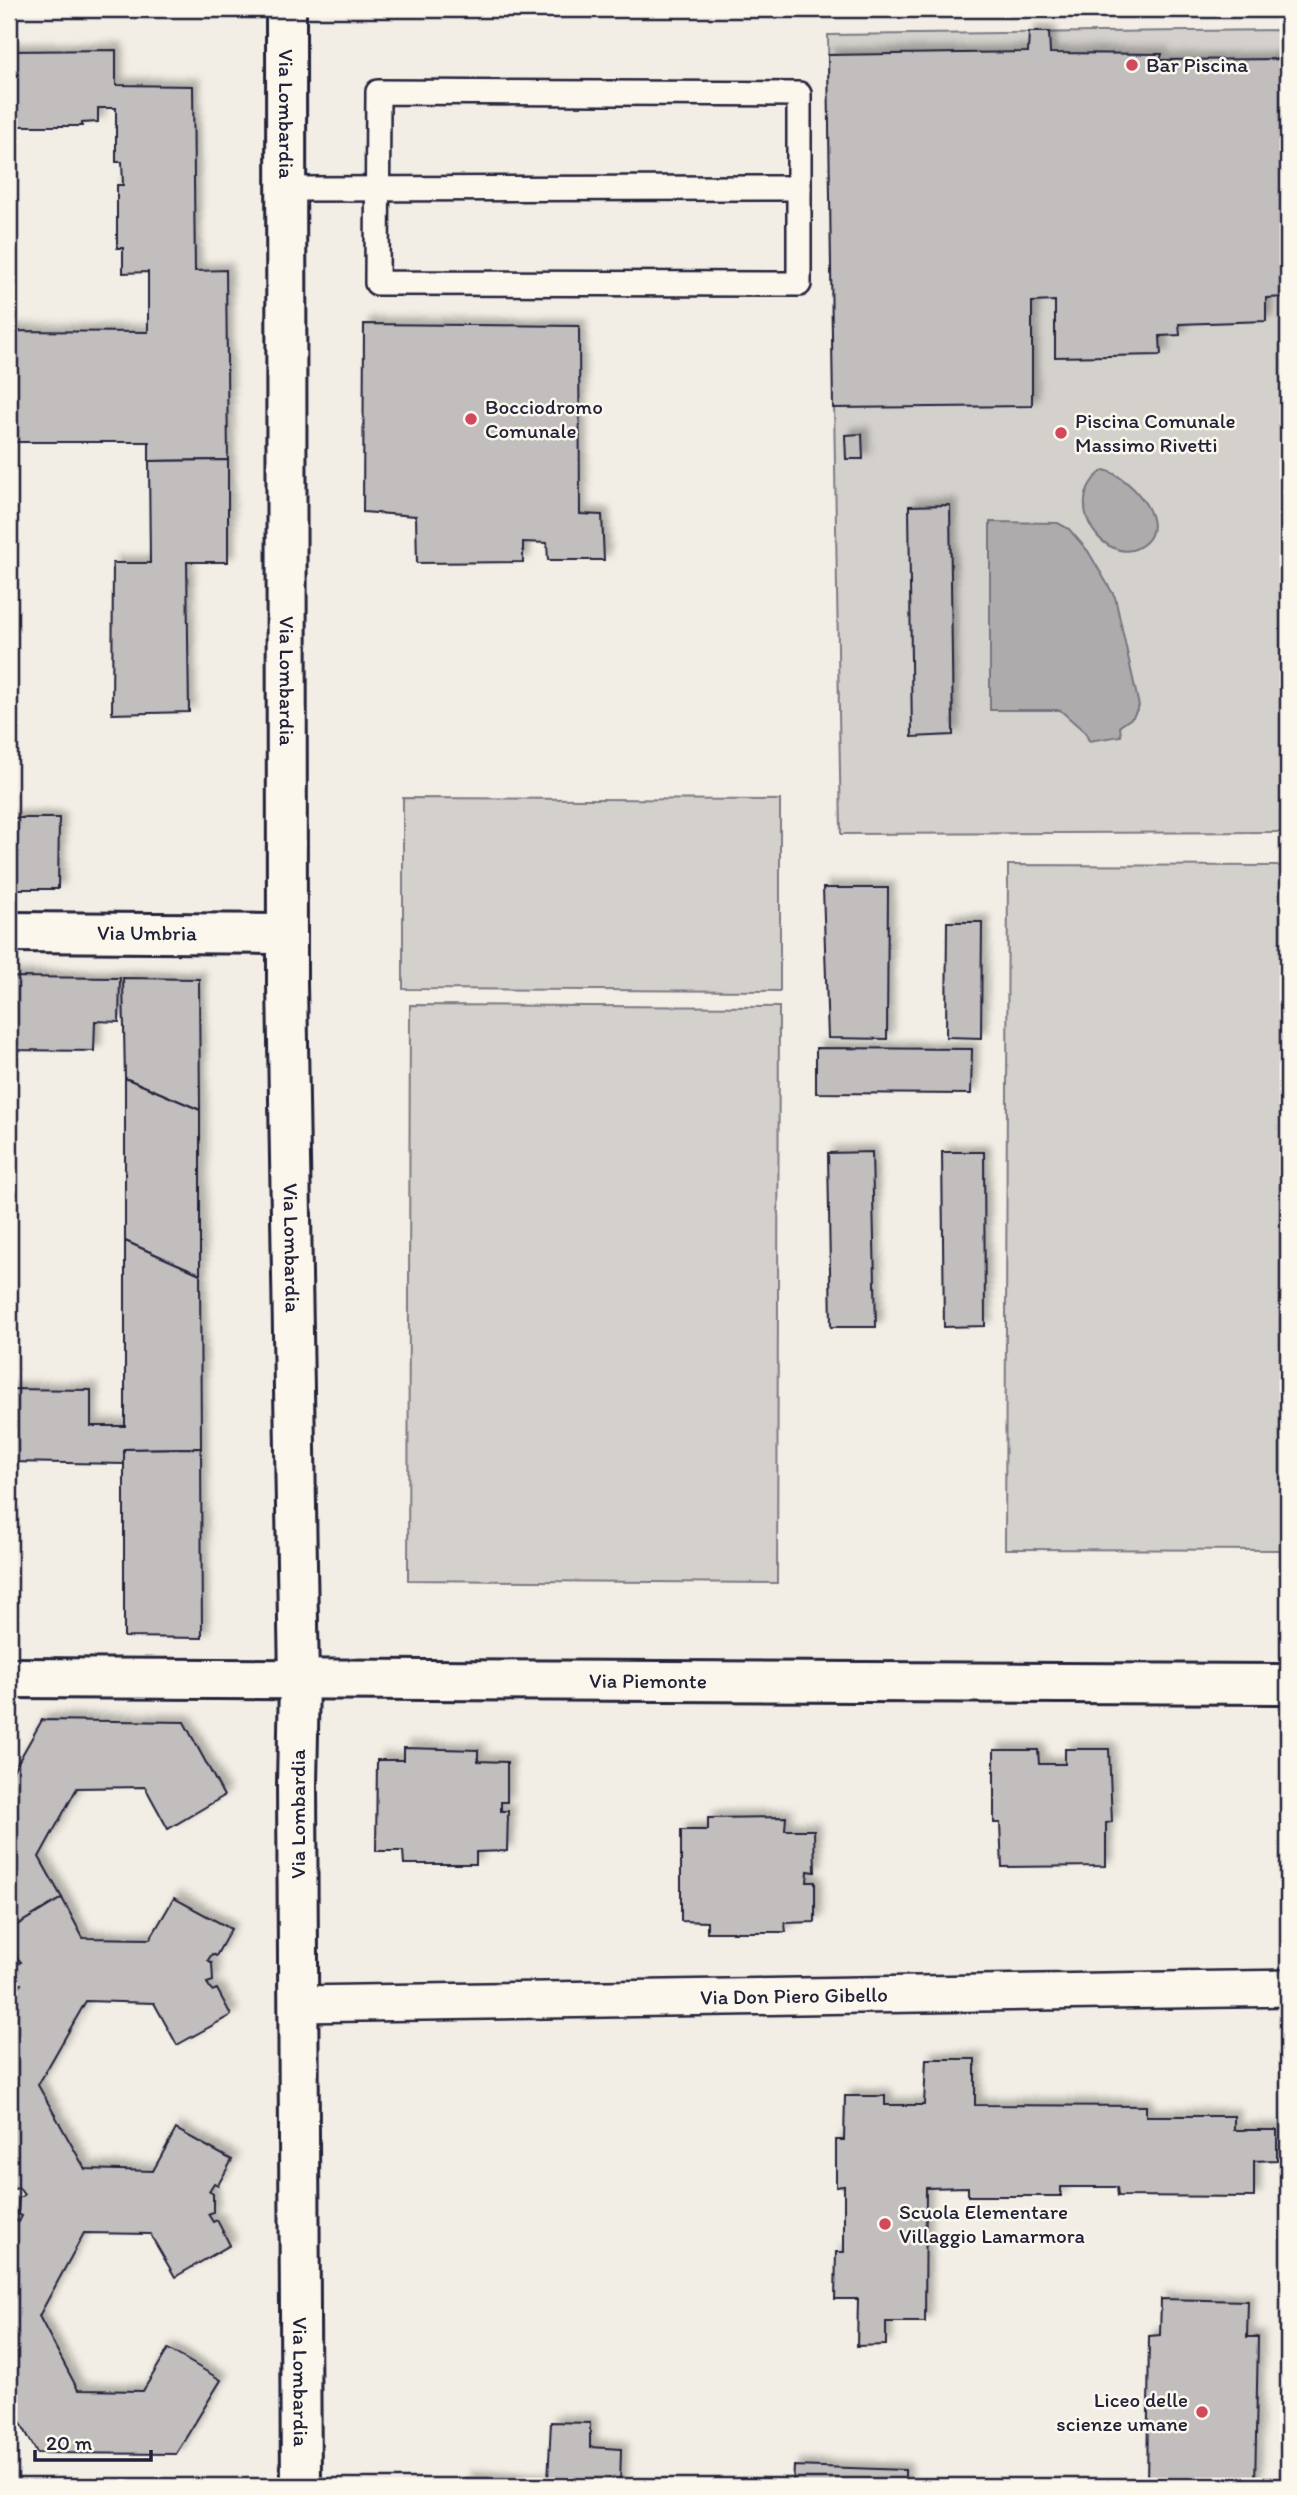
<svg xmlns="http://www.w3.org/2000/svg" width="1297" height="2495" viewBox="0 0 1297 2495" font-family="Itim,sans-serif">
  <defs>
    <filter id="shadow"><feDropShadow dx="6" dy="-6" stdDeviation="3.5" flood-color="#0004"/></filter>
  </defs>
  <rect width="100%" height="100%" fill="#f2eee5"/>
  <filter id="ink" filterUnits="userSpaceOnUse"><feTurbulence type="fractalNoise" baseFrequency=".0143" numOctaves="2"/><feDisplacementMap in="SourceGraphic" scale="14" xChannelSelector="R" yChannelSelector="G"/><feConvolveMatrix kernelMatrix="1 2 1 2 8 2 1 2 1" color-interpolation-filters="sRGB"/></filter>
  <g filter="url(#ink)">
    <g fill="#d4d1cc" stroke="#7b7a84" stroke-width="2">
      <path d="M1288 30V832L841 834 828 35Z"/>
      <path d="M403 798 780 800V991L403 989Z"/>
      <path d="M1008 865 1288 866V1550L1005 1549Z"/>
      <path d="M410 1005 779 1007 777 1583 408 1580Z"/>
    </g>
    <g fill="#aeabad" stroke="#76747f" stroke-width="2">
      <path d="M1104 470C1126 474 1171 520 1145 543 1109 574 1056 502 1104 470Z"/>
      <path d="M990 522 1058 523 1069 529 1088 551 1115 597 1139 706 1133 717 1120 726 1121 736 1089 741 1085 732 1060 710H990Z"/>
    </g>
    <g fill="#c2bebe" stroke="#22223b" stroke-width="2" filter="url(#shadow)">
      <path d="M1029 32H1049L1050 53 1162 54 1160 60 1288 59V297L1266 298V321L1179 324 1180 335 1160 336 1161 355 1055 357V301L1032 302V406L833 408 828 55 1028 52Z"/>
      <path d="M116 50V85L193 86 195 271 226 270 228 460 149 461V442H9V331L148 332V272L123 273V248H117V185H123L122 162H116V108H98V122L82 123V126H15L14 122H9V51Z"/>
      <path d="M364 324 579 326 580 514 602 515 604 560H548L547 543 523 542V562L417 563 416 516 363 512Z"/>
      <path d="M862 434 863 459H846L845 435Z"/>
      <path d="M228 460V562H187L189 712 112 714 113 563H150L149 461Z"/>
      <path d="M950 505 953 735 912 737 909 506Z"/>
      <path d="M9 818H59L58 889H9Z"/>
      <path d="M823 888H888L887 1039 828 1038Z"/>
      <path d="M947 922H982L981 1038 946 1037Z"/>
      <path d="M9 977 120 978 119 1022 95 1021 94 1051 9 1050Z"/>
      <path d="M123 978 199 979 200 1110 125 1078Z"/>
      <path d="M816 1048 972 1049 971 1094 816 1093Z"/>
      <path d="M125 1078 200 1110V1274L125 1241Z"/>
      <path d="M872 1152 876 1327H831L828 1153Z"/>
      <path d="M942 1152H984L985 1326 944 1327Z"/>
      <path d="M125 1241 200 1274 201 1448 124 1449V1464L9 1462V1389L91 1390V1426H125Z"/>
      <path d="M201 1448 202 1638 124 1637V1449Z"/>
      <path d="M42 1720 184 1722 224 1796 168 1829 145 1787 77 1788 39 1857 62 1898 9 1930V1778Z"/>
      <path d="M404 1748 478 1750V1761L507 1762V1802H501V1811H508L507 1851 476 1852V1864H404L403 1851H376L377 1760H404Z"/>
      <path d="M1065 1749H1109L1112 1822 1106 1823V1866L1002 1867 1000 1823H994V1750H1038L1039 1764H1065Z"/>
      <path d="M786 1817 785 1830H814L815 1872 808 1871 807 1882H815V1922L785 1923 786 1932H707V1922L681 1921V1830H708V1818Z"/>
      <path d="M62 1898 83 1938 150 1939 174 1898 231 1929 216 1956 212 1954 208 1960 212 1963 213 1981 207 1983 212 1991 217 1989 231 2015 177 2045 154 2003 86 2001 38 2085 85 2169 153 2171 176 2129 232 2160 218 2185 214 2183 209 2191 213 2194V2212L208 2214 213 2222 217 2220 230 2245 175 2277 150 2234 84 2233 39 2316 78 2390 143 2391 168 2349 221 2380 176 2454 37 2453 9 2401V2231L15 2220 19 2222 22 2216 18 2214 19 2198 24 2195 19 2188 14 2189 9 2178V2000L21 1984 17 1983 16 1965 21 1962 9 1949V1930Z"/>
      <path d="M926 2059H975V2105L1146 2106V2116H1234V2130H1277V2160L1254 2161V2197L1118 2196 1117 2187H1061V2196H968V2187L926 2188 925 2322H886V2345L857 2346 858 2299H835L836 2252H844V2186L836 2187V2140H844L845 2096H885V2105H924Z"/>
      <path d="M1161 2299 1248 2301 1247 2337H1258L1255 2486H1147L1149 2336 1160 2335Z"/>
      <path d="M551 2422 590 2423V2447L621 2449 620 2486H466V2478L548 2481Z"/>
      <path d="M794 2466 905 2470V2486H793Z"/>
    </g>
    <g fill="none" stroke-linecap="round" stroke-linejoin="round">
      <defs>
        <g id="service">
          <path d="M378 92 799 94V284L377 283Z"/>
          <path d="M286 189 799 188"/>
        </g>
        <g id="pedestrian">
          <path id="s1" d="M299 2004 1288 1988"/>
        </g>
        <g id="minor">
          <path id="s2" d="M286 9 287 984 299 1680 297 1784 301 2486"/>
          <path id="s3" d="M9 932 287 934"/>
          <path id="s4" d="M9 1678 1288 1684"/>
        </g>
      </defs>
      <use href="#service" stroke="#22223b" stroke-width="28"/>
      <use href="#pedestrian" stroke="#22223b" stroke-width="40"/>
      <use href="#minor" stroke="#22223b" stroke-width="44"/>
      <use href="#service" stroke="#fbf7ec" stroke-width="23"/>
      <use href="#pedestrian" stroke="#fbf7ec" stroke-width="35"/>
      <use href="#minor" stroke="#fbf7ec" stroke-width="38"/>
    </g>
  </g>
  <g fill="#d1495b" stroke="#fbf7ec" stroke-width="2.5">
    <circle cx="1132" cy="65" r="7"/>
    <circle cx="471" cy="419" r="7"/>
    <circle cx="1061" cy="433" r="7"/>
    <circle cx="885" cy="2224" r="7"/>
    <circle cx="1202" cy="2412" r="7"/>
  </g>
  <g text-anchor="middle" stroke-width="5" stroke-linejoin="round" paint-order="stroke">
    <g font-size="21" fill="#22223b" stroke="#fbf7ec" text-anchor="start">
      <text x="1146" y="72">Bar Piscina</text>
      <text x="485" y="414">Bocciodromo<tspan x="485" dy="24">Comunale</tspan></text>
      <text x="1075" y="428">Piscina Comunale<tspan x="1075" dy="24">Massimo Rivetti</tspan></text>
      <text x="899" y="2219">Scuola Elementare<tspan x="899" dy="24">Villaggio Lamarmora</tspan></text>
      <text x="1188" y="2407" text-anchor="end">Liceo delle<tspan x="1188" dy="24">scienze umane</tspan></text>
    </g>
    <g font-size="21" fill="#22223b" stroke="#fbf7ec">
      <text dy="7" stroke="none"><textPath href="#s2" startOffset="105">Via Lombardia</textPath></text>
      <text dy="7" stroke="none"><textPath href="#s2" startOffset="672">Via Lombardia</textPath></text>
      <text dy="7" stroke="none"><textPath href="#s3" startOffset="138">Via Umbria</textPath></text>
      <text dy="7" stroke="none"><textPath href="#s2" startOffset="1239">Via Lombardia</textPath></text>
      <text dy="7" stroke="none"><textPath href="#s4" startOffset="639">Via Piemonte</textPath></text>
      <text transform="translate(298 1814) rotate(-90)" y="7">Via Lombardia</text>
      <text dy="7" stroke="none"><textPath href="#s1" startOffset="495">Via Don Piero Gibello</textPath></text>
      <text dy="7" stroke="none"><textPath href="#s2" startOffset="2373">Via Lombardia</textPath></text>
    </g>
  </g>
  <rect width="1297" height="2495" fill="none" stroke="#fbf7ec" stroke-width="35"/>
  <rect x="18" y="18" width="1262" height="2460" fill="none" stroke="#22223b" stroke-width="2.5" filter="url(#ink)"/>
  <path d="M35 2450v10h116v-10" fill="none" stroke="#22223b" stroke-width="3.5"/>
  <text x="46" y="2450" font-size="21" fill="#22223b" stroke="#fbf7ec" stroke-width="5" paint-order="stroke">20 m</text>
</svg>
